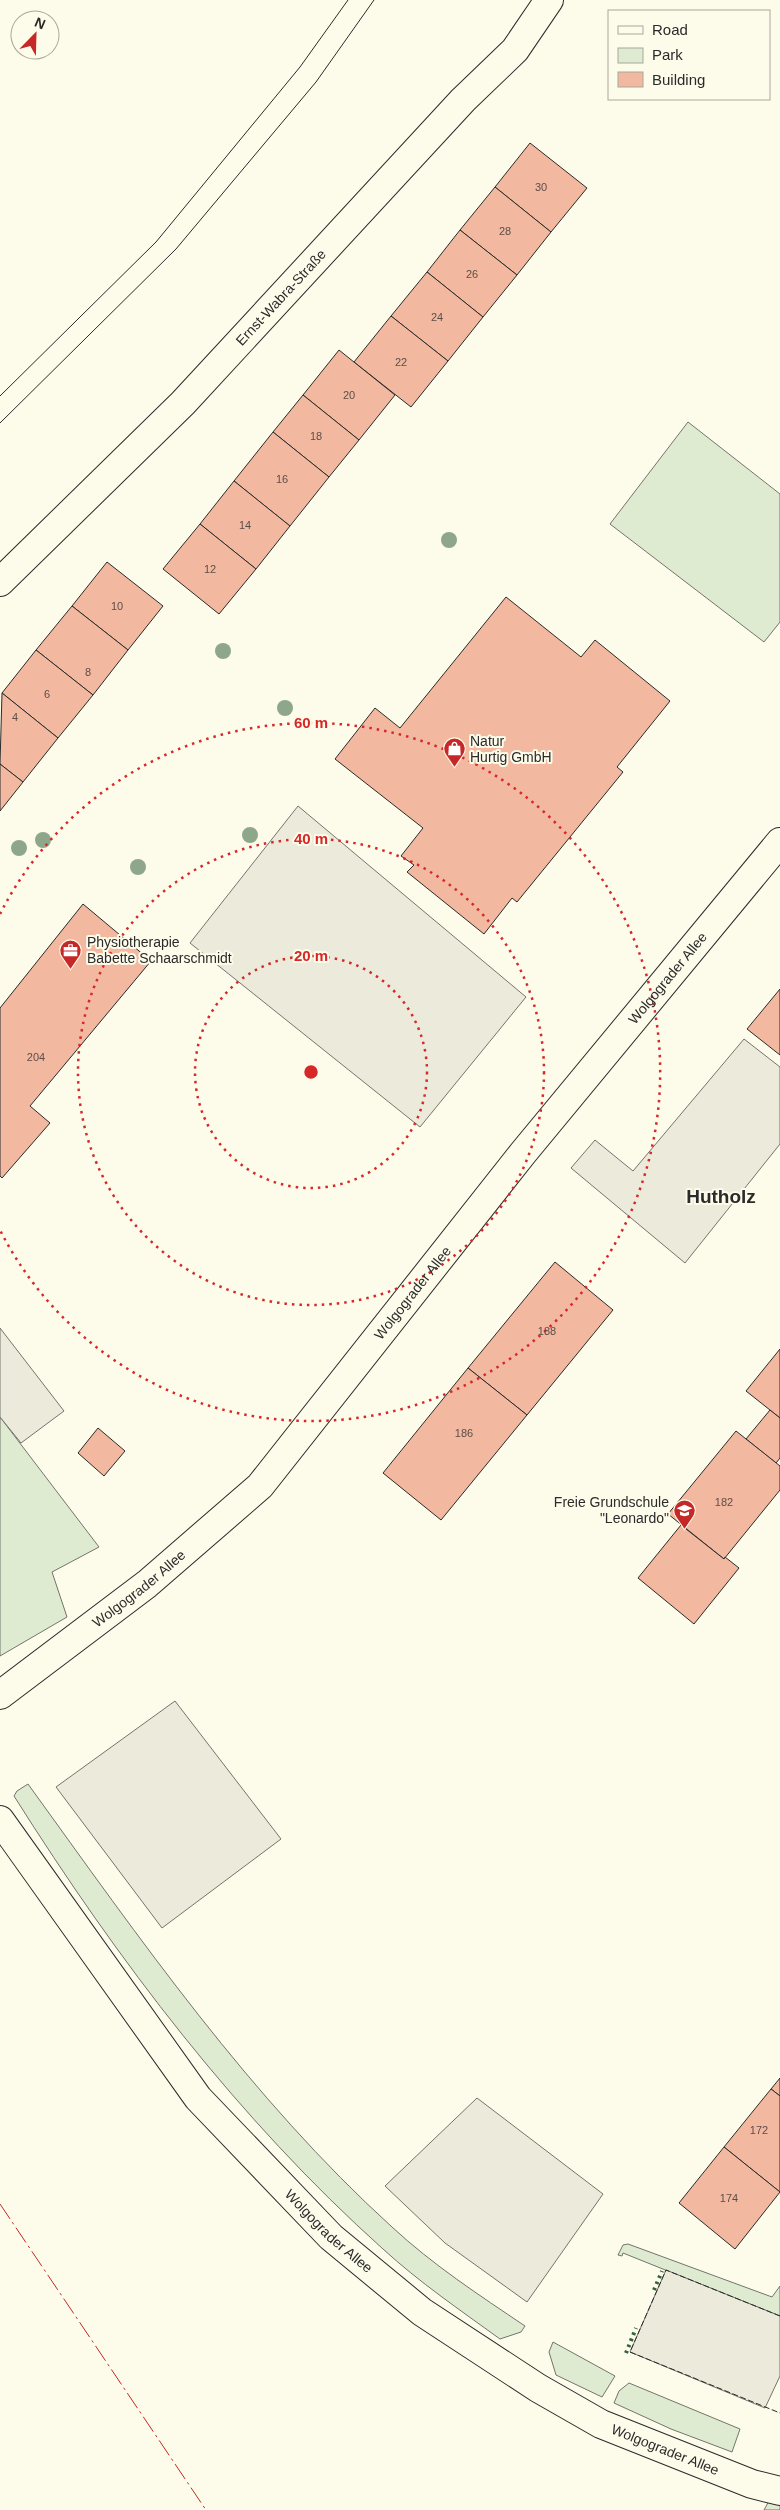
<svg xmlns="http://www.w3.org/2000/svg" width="780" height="2510" viewBox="0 0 780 2510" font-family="Helvetica,sans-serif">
  <rect width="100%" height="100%" fill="#fdfbea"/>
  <g fill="#deebd1" stroke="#74746e">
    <path d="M688 422 780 494V622L764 642 610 524Z"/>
    <path d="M0 1417 99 1547 52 1572 67 1617 0 1656Z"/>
    <path d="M28 1784C140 1939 250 2098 392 2227 433 2265 479 2295 525 2326L521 2332 500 2339C460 2310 419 2282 383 2249 238 2119 118 1961 14 1796L17 1791Z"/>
    <path d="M628 2244 772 2297 780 2286V2316L623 2253 622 2256 618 2255 623 2245Z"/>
    <path d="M553 2342 615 2376 602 2397 556 2375 549 2352Z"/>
    <path d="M629 2383 740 2429 732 2452 671 2429 614 2403 619 2391Z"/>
    <path d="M770 2499 780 2502V2510H764Z"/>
  </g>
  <g fill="#eceadb" stroke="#74746e">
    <path d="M298 806 526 997 420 1127 190 943Z"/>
    <path d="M744 1039 780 1067V1144L685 1263 571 1168 595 1140 633 1171Z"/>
    <path d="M0 1328 64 1411 21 1443 0 1417Z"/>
    <path d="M175 1701 281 1839 162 1928 56 1787Z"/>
    <path d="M477 2098 603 2194 527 2302 445 2243 385 2186Z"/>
    <path d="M666 2270 780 2316V2376L765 2408 630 2352Z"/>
  </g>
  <g fill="#f2b8a0" stroke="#2b2b2b">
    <path d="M530 143 587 188 551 232 495 187Z"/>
    <path d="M495 187 551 232 517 275 460 230Z"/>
    <path d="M460 230 517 275 483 317 427 272Z"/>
    <path d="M427 272 483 317 448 361 391 316Z"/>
    <path d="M391 316 448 361 411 407 354 362Z"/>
    <path d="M339 350 395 395 359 440 303 395Z"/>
    <path d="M303 395 359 440 329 477 273 432Z"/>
    <path d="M273 432 329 477 290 526 234 481Z"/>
    <path d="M234 481 290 526 256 569 200 524Z"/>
    <path d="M200 524 256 569 219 614 163 569Z"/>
    <path d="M107 562 163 606 128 650 72 606Z"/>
    <path d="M506 597 581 657 595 640 670 701 617 767 623 772 517 902 512 898 484 934 407 872 414 865 401 856 423 828 335 759 375 708 400 728Z"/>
    <path d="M72 606 128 650 93 695 36 650Z"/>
    <path d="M36 650 93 695 58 738 2 693Z"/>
    <path d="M2 693 58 738 23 782 0 764Z"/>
    <path d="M0 764 23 782 0 811Z"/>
    <path d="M83 904 151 961 30 1106 50 1123 2 1178 0 1176V1008Z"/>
    <path d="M780 989V1055L747 1029Z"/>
    <path d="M555 1262 613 1310 527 1415 468 1368Z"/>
    <path d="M780 1349V1418L746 1391Z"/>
    <path d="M468 1368 527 1415 441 1520 383 1473Z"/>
    <path d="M770 1410 780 1418V1458L776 1463 746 1439Z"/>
    <path d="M98 1428 125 1451 104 1476 78 1453Z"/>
    <path d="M736 1431 780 1466V1490L724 1559 668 1514Z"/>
    <path d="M681 1525 724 1559 725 1557 739 1568 694 1624 638 1578Z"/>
    <path d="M780 2078V2096L771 2089Z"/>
    <path d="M771 2089 780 2096V2192L724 2147Z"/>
    <path d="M724 2147 780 2192 735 2249 679 2203Z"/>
  </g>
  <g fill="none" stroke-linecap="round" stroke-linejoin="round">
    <defs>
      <g id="minor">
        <path id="s1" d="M0 582 183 403 463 100 515 50 549 0"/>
        <path id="s2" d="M0 1695 147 1584 260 1486 523 1153 780 842"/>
      </g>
      <g id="secondary">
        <path id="s3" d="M0 1820 198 2098 331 2237 422 2312 538 2388 601 2424 752 2484 780 2491"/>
      </g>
    </defs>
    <use href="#minor" stroke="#2b2b2b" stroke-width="30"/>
    <use href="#secondary" stroke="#2b2b2b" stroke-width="30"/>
    <use href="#minor" stroke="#fdfbea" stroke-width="28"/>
    <use href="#secondary" stroke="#fdfbea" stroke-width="28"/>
    <g stroke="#2b2b2b" stroke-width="1">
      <path d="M0 396 156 242 300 67 348 0"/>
      <path d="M0 423 176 249 316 82 374 0"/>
    </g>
    <g stroke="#34623c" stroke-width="4" stroke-dasharray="2.5 4" stroke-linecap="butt">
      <path d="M654 2290 662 2271"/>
      <path d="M626 2353 636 2328"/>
    </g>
    <path stroke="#2b2b2b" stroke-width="1" stroke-dasharray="6 2.5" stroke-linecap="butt" d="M780 2316 666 2270 630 2352 780 2413"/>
    <path stroke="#c62828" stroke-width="1" stroke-dasharray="18 4 2.5 4" stroke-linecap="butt" d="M0 2204 206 2510"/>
  </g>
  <g fill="#8ea78a">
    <circle cx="449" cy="540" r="8"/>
    <circle cx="223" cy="651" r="8"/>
    <circle cx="285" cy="708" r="8"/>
    <circle cx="250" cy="835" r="8"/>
    <circle cx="43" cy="840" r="8"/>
    <circle cx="19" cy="848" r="8"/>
    <circle cx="138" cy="867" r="8"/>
  </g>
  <g fill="none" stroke="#d62828" stroke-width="2.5" stroke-dasharray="2.5 5">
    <circle cx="311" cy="1072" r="116"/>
    <circle cx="311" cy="1072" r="233"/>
    <path d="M0 914A349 349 0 1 1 0 1230"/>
  </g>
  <defs>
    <symbol id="shop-pin" viewBox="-11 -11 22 30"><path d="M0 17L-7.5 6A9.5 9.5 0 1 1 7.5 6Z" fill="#c62828" stroke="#fdfbea"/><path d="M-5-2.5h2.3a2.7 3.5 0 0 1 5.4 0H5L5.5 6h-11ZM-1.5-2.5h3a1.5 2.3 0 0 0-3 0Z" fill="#fff"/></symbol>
    <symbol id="office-pin" viewBox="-11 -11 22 30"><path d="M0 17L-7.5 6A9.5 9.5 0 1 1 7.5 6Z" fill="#c62828" stroke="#fdfbea"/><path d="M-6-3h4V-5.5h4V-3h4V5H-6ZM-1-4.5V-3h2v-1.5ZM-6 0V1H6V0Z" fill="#fff"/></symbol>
    <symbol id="school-pin" viewBox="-11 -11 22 30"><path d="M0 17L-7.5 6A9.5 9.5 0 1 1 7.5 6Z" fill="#c62828" stroke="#fdfbea"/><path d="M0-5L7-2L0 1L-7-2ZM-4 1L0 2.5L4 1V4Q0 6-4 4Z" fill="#fff"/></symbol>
  </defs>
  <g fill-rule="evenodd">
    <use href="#shop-pin" x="442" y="736" width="25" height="34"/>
    <use href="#office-pin" x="58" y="938" width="25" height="34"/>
    <use href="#school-pin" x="672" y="1498" width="25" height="34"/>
  </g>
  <g text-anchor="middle" stroke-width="4" stroke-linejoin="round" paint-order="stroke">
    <g font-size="11" fill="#5d4e48">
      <text x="541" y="191">30</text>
      <text x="505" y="235">28</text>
      <text x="472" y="278">26</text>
      <text x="437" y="321">24</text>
      <text x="401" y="366">22</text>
      <text x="349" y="399">20</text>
      <text x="316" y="440">18</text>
      <text x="282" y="483">16</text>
      <text x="245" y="529">14</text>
      <text x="210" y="573">12</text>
      <text x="117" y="610">10</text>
      <text x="88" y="676">8</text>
      <text x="47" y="698">6</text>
      <text x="15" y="721">4</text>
      <text x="36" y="1061">204</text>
      <text x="547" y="1335">188</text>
      <text x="464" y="1437">186</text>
      <text x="724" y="1506">182</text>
      <text x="759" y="2134">172</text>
      <text x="729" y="2202">174</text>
    </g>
    <g font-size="14" fill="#2b2b2b" stroke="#fdfbea">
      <text dy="5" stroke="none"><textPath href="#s1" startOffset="400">Ernst-Wabra-Straße</textPath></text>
      <text dy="5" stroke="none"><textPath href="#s2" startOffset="985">Wolgograder Allee</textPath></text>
      <text dy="5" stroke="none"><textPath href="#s2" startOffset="580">Wolgograder Allee</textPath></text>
      <text dy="5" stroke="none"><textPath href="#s2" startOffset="175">Wolgograder Allee</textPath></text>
      <text dy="5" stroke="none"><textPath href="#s3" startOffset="528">Wolgograder Allee</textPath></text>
      <text dy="5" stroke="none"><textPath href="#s3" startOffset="932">Wolgograder Allee</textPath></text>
    </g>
    <g font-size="14" fill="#2b2b2b" stroke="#fdfbea" text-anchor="start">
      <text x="470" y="746">Natur<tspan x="470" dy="16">Hurtig GmbH</tspan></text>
      <text x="87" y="947">Physiotherapie<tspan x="87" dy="16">Babette Schaarschmidt</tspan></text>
      <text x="669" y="1507" text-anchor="end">Freie Grundschule<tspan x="669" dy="16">"Leonardo"</tspan></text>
    </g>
    <g font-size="19" font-weight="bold" fill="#2b2b2b" stroke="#fdfbea">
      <text x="721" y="1203">Hutholz</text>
    </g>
  </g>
  <circle cx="311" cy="1072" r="8" fill="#d62828" stroke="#fdfbea" stroke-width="2.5"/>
  <g font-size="15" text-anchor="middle" font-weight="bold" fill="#d62828" stroke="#fdfbea" stroke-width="4" stroke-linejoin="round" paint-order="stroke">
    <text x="311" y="728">60 m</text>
    <text x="311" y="844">40 m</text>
    <text x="311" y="961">20 m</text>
  </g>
  <rect x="608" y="10" width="162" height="90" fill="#fdfbea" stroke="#a9a89e"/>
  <rect x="618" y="26" width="25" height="8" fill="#fdfbea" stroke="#a9a89e"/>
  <text x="652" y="35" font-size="15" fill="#2b2b2b">Road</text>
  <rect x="618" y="48" width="25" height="15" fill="#deebd1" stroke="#a9a89e"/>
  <text x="652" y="60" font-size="15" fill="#2b2b2b">Park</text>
  <rect x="618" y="72" width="25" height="15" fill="#f2b8a0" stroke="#a9a89e"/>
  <text x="652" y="85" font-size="15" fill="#2b2b2b">Building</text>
  <g transform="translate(35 35) rotate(23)"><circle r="24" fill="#fdfbea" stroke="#a9a89e"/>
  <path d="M0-4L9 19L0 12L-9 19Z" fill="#c62828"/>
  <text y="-8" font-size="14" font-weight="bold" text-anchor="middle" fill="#2b2b2b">N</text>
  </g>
</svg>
